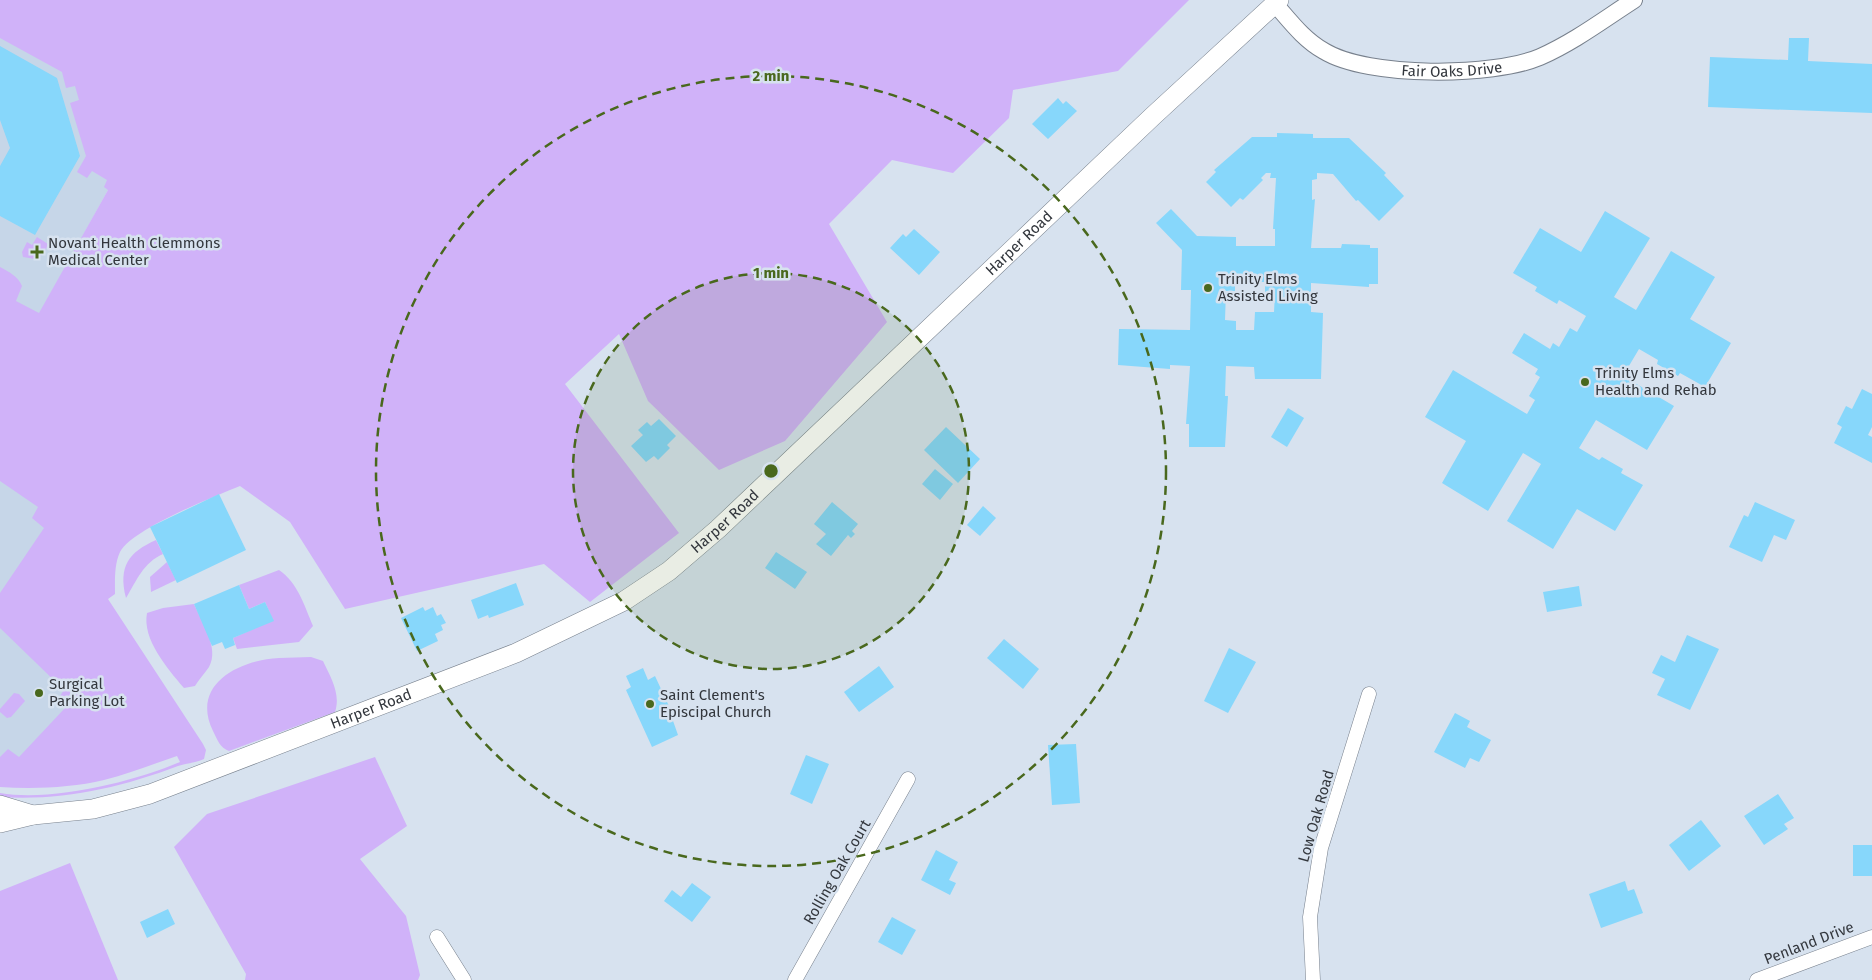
<svg xmlns="http://www.w3.org/2000/svg" width="1872" height="980" viewBox="0 0 1872 980" font-family="'Fira Sans',sans-serif">
  <rect width="100%" height="100%" fill="#d7e2ef"/>
  <g fill="#c6d6e8">
    <path d="M0 28 83 79 113 181 0 385Z"/>
    <path d="M0 440 41 477 83 696 39 765 0 762Z"/>
  </g>
  <g fill="#d0b2f9">
    <path d="M0 0H1189L1118 71 1013 90 1009 118 953 173 892 160 829 224 887 322 785 441 719 470 648 401 619 334 565 384 679 533 590 602 544 564 345 609 290 522 240 486C213 497 132 529 120 552 114 565 115 581 115 594L108 599 203 744 206 750 204 759C196 763 187 763 178 766 120 788 62 801 0 797V793C51 802 133 782 180 762L177 756C153 764 128 774 104 780 71 788 33 789 0 787V757L8 749 19 757 65 708 58 699 64 690 0 628V593L44 528 32 518 38 507 0 481V267C9 272 18 276 22 286L16 301 39 313 108 190 104 187 107 180 92 171 87 178 77 172 86 156 70 103 79 100 75 86 66 88 62 72 0 38Z"/>
    <path d="M37 237 48 244 44 254 35 259 23 257 22 252 27 242 32 245Z"/>
    <path d="M156 540 163 554C143 563 137 580 126 598 118 566 129 552 156 540Z"/>
    <path d="M167 562 176 580 151 592 150 577Z"/>
    <path d="M279 570C298 583 304 605 313 626L299 642 237 649 233 638 273 620 265 602 249 609 239 585Z"/>
    <path d="M194 604C201 621 220 648 209 667 205 673 199 679 195 686L184 688C167 668 142 639 147 613L163 608Z"/>
    <path d="M279 658 311 657 323 661C331 678 341 694 335 712L229 751C220 748 217 739 213 731 190 684 240 660 279 658Z"/>
    <path d="M14 693 19 694 25 701 11 717 7 718 0 712V709Z"/>
    <path d="M375 757 407 826 360 859 406 916 420 975 418 980H245L246 974 174 847 207 814Z"/>
    <path d="M70 863 118 980H0V891Z"/>
  </g>
  <g fill="#87d7fb" fill-rule="evenodd">
    <path d="M1789 38H1809L1808 61 1872 64V113L1708 107 1710 57 1788 60Z"/>
    <path d="M0 46 57 78 80 156 35 235 0 216V166L10 148 0 120Z"/>
    <path d="M1058 98 1063 104 1066 101 1077 111 1048 139 1032 124Z"/>
    <path d="M1277 133 1313 134V138H1349L1386 173 1384 175 1404 196 1379 221 1358 200 1356 201 1333 174 1317 173V179L1312 180V200L1315 199 1311 248H1341L1342 244 1370 245V248H1378V284H1369V287L1311 283V312L1323 313 1321 379H1255L1254 367 1226 366 1225 396H1228L1225 447H1189V424H1186L1190 366 1170 365V369L1118 365 1119 329 1190 330 1191 290H1181L1182 250 1156 223 1171 209 1197 236 1236 237V246H1275V229H1273L1276 178H1270L1271 173H1266L1261 178 1263 180 1243 200 1240 198 1231 207 1206 182 1216 172 1214 170 1252 137H1277ZM1235 282H1265V292H1275L1274 312H1255L1254 330H1236V321L1225 320 1226 291H1235Z"/>
    <path d="M1605 211 1650 238 1614 297 1636 310 1671 251 1715 277 1690 319 1731 343 1705 387 1680 373 1678 376 1657 364 1658 360 1639 349 1623 376 1674 406 1647 450 1596 420 1579 448 1599 460 1602 457 1623 469 1621 473 1643 485 1615 531 1577 509 1553 549 1507 521 1541 464 1523 453 1488 511 1442 483 1466 441 1425 417 1453 370 1527 414 1535 400 1529 396 1540 377 1535 374 1538 369 1512 353 1524 333 1550 349 1553 343 1559 347 1570 328 1577 332 1586 316 1559 300 1557 304 1535 291 1537 287 1513 273 1540 228 1581 252Z"/>
    <path d="M914 229 940 252 919 275 890 248 903 234 906 237Z"/>
    <path d="M1862 389 1872 394V427L1868 435 1872 437V463L1834 443 1842 427 1837 424 1846 406 1852 409Z"/>
    <path d="M1288 408 1304 418 1287 447 1271 437Z"/>
    <path d="M659 419 676 436 667 445 670 448 658 460 654 456 646 462 631 446 643 435 638 430 647 422 651 426Z"/>
    <path d="M946 427 980 459 958 483 924 450Z"/>
    <path d="M935 469 953 484 940 500 922 484Z"/>
    <path d="M219 494 246 550 177 583 150 527Z"/>
    <path d="M832 502 858 524 852 531 855 534 851 538 848 535 831 556 816 544 826 534 814 524Z"/>
    <path d="M1755 502 1795 520 1786 540 1774 535 1762 562 1729 547 1744 515 1748 517Z"/>
    <path d="M983 506 996 518 980 536 967 525Z"/>
    <path d="M776 552 807 572 795 589 765 568Z"/>
    <path d="M516 583 524 605 489 618 488 615 478 619 471 600Z"/>
    <path d="M239 585 249 609 265 602 274 621 233 638 235 645 225 649 222 642 212 646 194 604Z"/>
    <path d="M1579 586 1582 606 1547 612 1543 592Z"/>
    <path d="M423 607 425 611 433 607 437 616 441 614 446 623 441 625 443 630 435 634 438 641 417 651 401 618Z"/>
    <path d="M1687 635 1719 649 1690 710 1657 695 1665 679 1652 673 1661 655 1675 662Z"/>
    <path d="M1004 639 1039 669 1023 689 987 658Z"/>
    <path d="M1229 648 1256 662 1228 713 1204 701Z"/>
    <path d="M879 666 894 687 859 712 844 692Z"/>
    <path d="M643 668 648 680 655 676 674 717 672 718 678 735 652 747 626 690 631 687 626 676Z"/>
    <path d="M1455 713 1470 721 1467 727 1491 740 1479 762 1470 758 1465 768 1434 752Z"/>
    <path d="M1076 744 1080 803 1052 805 1048 745Z"/>
    <path d="M806 755 829 764 812 804 790 794Z"/>
    <path d="M1778 794 1794 818 1784 824 1788 829 1764 845 1744 816Z"/>
    <path d="M1701 820 1721 846 1689 871 1669 845Z"/>
    <rect x="1853" y="845" width="19" height="31"/>
    <path d="M936 850 958 862 949 880 956 883 950 895 921 880Z"/>
    <path d="M1625 881 1628 891 1634 889 1643 913 1601 928 1589 894Z"/>
    <path d="M692 883 711 897 692 922 664 901 672 890 681 897Z"/>
    <path d="M168 909 175 924 147 938 140 922Z"/>
    <path d="M892 917 916 930 902 955 878 942Z"/>
  </g>
  <g fill="none" stroke-linecap="round" stroke-linejoin="round">
    <defs>
      <g id="minor">
        <path d="M437 937 464 980"/>
        <path d="M795 980 908 779"/>
        <path d="M1313 980 1310 917 1321 848 1369 694"/>
        <path d="M1757 980 1872 937"/>
      </g>
      <g id="tertiary">
        <path id="s1" d="M1275 4C1290 21 1304 40 1324 51 1368 78 1493 77 1540 57 1574 42 1603 20 1634 0"/>
      </g>
      <g id="secondary">
        <path d="M0 805 33 815"/>
        <path id="s2" d="M0 823 33 815 93 809 150 794 516 653 624 601 669 571 718 529 1153 116 1279 0"/>
      </g>
    </defs>
    <use href="#minor" stroke="#78818d" stroke-width="15"/>
    <use href="#tertiary" stroke="#78818d" stroke-width="18"/>
    <use href="#secondary" stroke="#78818d" stroke-width="20"/>
    <use href="#minor" stroke="#fff" stroke-width="14"/>
    <use href="#tertiary" stroke="#fff" stroke-width="16"/>
    <use href="#secondary" stroke="#fff" stroke-width="19"/>
  </g>
  <circle cx="771" cy="471" r="198" fill="#49681d" fill-opacity=".12"/>
  <g fill="none" stroke="#49681d" stroke-width="2.5" stroke-dasharray="9 6">
    <circle cx="771" cy="471" r="198"/>
    <circle cx="771" cy="471" r="395"/>
  </g>
  <g fill="#49681d" stroke="#d7e2ef" stroke-width="2">
    <path d="M34.5 244.5h5v5h5v5h-5v5h-5v-5h-5v-5h5z"/>
    <circle cx="1208" cy="288" r="5"/>
    <circle cx="1585" cy="382" r="5"/>
    <circle cx="39" cy="693" r="5"/>
    <circle cx="650" cy="704" r="5"/>
  </g>
  <g text-anchor="middle" stroke-width="5" stroke-linejoin="round" paint-order="stroke">
    <g font-size="15" fill="#33373d" stroke="#d7e2ef">
      <text dy="5" stroke="none"><textPath href="#s1" startOffset="199">Fair Oaks Drive</textPath></text>
      <text dy="5" stroke="none"><textPath href="#s2" startOffset="1199">Harper Road</textPath></text>
      <text dy="5" stroke="none"><textPath href="#s2" startOffset="794">Harper Road</textPath></text>
      <text dy="5" stroke="none"><textPath href="#s2" startOffset="390">Harper Road</textPath></text>
      <text transform="translate(1316 816) rotate(-74)" y="5">Low Oak Road</text>
      <text transform="translate(837 872) rotate(-60)" y="5">Rolling Oak Court</text>
      <text transform="translate(1809 943) rotate(-21)" y="5">Penland Drive</text>
    </g>
    <g font-size="15" fill="#33373d" stroke="#d7e2ef" text-anchor="start">
      <text x="48" y="248">Novant Health Clemmons<tspan x="48" dy="17">Medical Center</tspan></text>
      <text x="1218" y="284">Trinity Elms<tspan x="1218" dy="17">Assisted Living</tspan></text>
      <text x="1595" y="378">Trinity Elms<tspan x="1595" dy="17">Health and Rehab</tspan></text>
      <text x="49" y="689">Surgical<tspan x="49" dy="17">Parking Lot</tspan></text>
      <text x="660" y="700">Saint Clement's<tspan x="660" dy="17">Episcipal Church</tspan></text>
    </g>
  </g>
  <circle cx="771" cy="471" r="8" fill="#49681d" stroke="#d7e2ef" stroke-width="2.5"/>
  <g font-size="15" text-anchor="middle" font-weight="bold" fill="#49681d" stroke="#d7e2ef" stroke-width="5" stroke-linejoin="round" paint-order="stroke">
    <text x="771" y="81">2 min</text>
    <text x="771" y="278">1 min</text>
  </g>
</svg>
